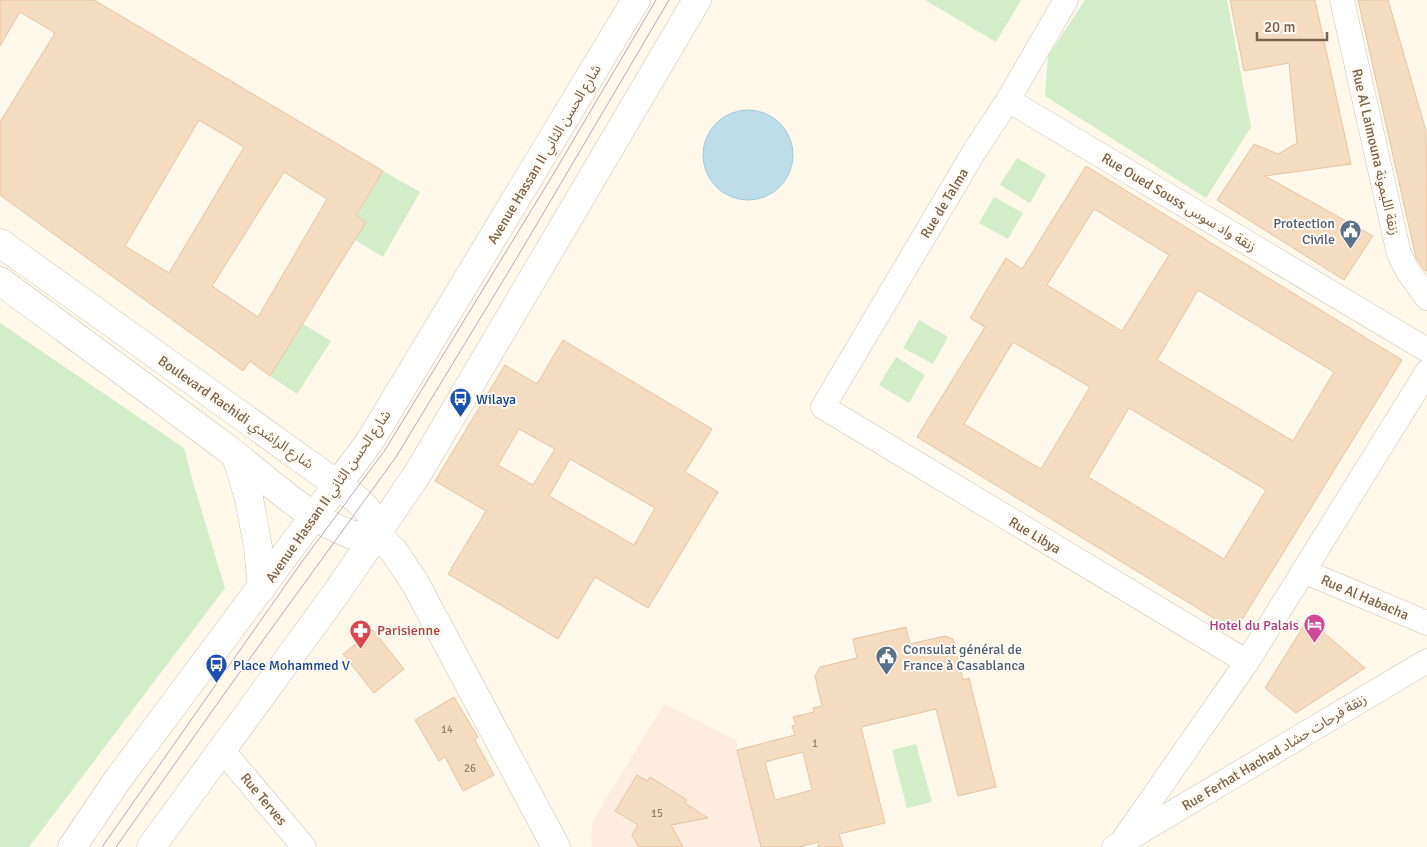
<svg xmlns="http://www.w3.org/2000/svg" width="1427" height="847" viewBox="0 0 1427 847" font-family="Signika,'Noto Sans Arabic',sans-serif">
  <rect width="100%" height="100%" fill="#fdf8ea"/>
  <path fill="#feecde" d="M664 704 737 741V750L761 847H592L591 835 592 825 597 814Z"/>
  <g fill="#d2edc7">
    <path d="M925 0H1021L996 42Z"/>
    <path d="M1085 0H1227L1251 127 1206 198 1045 96 1048 56Z"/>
    <path d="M1017 158 1046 175 1030 203 1000 185Z"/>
    <path d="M383 171 420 192 383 257 355 240 366 222 357 216Z"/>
    <path d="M994 197 1023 213 1008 239 979 223Z"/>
    <path d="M919 320 948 337 933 364 903 348Z"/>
    <path d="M0 323 184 448 194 486 225 588 29 847H0Z"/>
    <path d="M303 324 331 341 297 394 270 376Z"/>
    <path d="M896 357 925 375 909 403 879 385Z"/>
    <path d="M916 744 932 802 907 808 892 750Z"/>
  </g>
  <circle fill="#bddde9" stroke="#a3cbdb" cx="748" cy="155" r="45"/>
  <g fill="#f4dcc1" stroke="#e8c4a0" fill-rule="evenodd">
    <path d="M0 0H94L383 171 356 216 366 222 270 376 250 361 243 371 0 195V122L55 33 20 12 0 46ZM199 120 244 147 169 273 125 246ZM284 172 327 199 258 317 212 286Z"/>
    <path d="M1230 0H1315L1351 164 1265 176 1373 236 1344 280 1217 200 1254 144 1278 154 1297 143 1289 63 1244 71Z"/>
    <path d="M1358 0H1388L1426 131 1427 271H1425L1416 258Z"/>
    <path d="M1086 166 1402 360 1235 631 917 437 985 327 970 318 1006 258 1022 269ZM1094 209 1169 255 1122 331 1047 285ZM1198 290 1334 372 1293 441 1157 360ZM1013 342 1090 387 1041 469 964 424ZM1129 408 1266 490 1224 559 1088 477Z"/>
    <path d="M563 340 712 429 685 472 718 492 648 608 595 577 558 639 448 574 486 511 435 481 505 365 537 384ZM519 429 555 449 533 485 498 465ZM570 459 655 508 634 545 549 496Z"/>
    <path d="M1308 619 1365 668 1296 713 1265 688Z"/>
    <path d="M906 627 910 644 945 636 953 639 963 680 969 678 996 787 958 796 936 709 861 727 885 823 839 834 843 847H819L818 842 799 847H761L737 750 795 735 792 726 796 725 793 717 814 712 813 708 822 706 815 676 820 667 857 658 853 639ZM803 752 812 790 775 800 765 762Z"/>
    <path d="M373 630 404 669 374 693 343 654Z"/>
    <path d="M454 697 478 737 475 740 494 775 463 791 445 757 439 761 415 720Z"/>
    <path d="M637 775 647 781 650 777 687 800 685 803 708 818 671 825 683 847H639L632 835 638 825 615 811Z"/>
  </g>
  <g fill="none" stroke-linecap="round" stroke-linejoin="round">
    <defs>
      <g id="minor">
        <path d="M1066 0 1008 100 974 152 823 407 1247 662"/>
        <path d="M1342 0 1399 254 1407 270 1427 298"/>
        <path d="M1008 100 1427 350"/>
        <path d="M1303 571 1427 623"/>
        <path d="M223 751 304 847"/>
        <path d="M1128 839 1427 661"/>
        <path d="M1114 847 1121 843 1247 662 1427 372"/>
      </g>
      <g id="tertiary">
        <path d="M0 243 338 485C357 500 374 508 376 535"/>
        <path d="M0 281C76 337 153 393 229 450 266 478 306 518 350 534 358 537 368 536 376 535"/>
        <path d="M376 535 393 550 415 583 556 847"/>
      </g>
      <g id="secondary">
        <path d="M236 456 249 498 258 547 262 588"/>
        <path d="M72 847 116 782 370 441 636 0"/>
        <path d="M151 847 337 592 418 473 697 0"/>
      </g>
    </defs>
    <use href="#minor" stroke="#d1c2ae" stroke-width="25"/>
    <use href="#tertiary" stroke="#d1c2ae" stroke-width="29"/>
    <use href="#secondary" stroke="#d4c3ac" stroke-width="29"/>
    <use href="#minor" stroke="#fff" stroke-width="24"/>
    <use href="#tertiary" stroke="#fff" stroke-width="28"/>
    <use href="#secondary" stroke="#fff" stroke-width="28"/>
    <g stroke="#bea6c9" stroke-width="1">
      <path d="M102 847 301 563 385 450 554 173 656 0"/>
      <path d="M116 847 227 690 396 457 518 256 669 0"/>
    </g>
  </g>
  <defs>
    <symbol id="civic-pin" viewBox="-11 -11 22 30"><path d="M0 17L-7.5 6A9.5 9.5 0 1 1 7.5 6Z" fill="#5c6f8a" stroke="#fffbf2"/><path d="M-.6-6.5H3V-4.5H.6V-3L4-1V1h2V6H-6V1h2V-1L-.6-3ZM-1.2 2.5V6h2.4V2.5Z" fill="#fff"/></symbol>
    <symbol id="bus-pin" viewBox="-11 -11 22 30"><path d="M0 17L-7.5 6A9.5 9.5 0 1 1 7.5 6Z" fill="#1a4fb4" stroke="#fffbf2"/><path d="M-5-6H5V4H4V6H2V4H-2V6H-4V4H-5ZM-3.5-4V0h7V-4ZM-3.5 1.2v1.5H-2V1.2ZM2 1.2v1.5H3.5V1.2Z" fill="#fff"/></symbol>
    <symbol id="hotel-pin" viewBox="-11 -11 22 30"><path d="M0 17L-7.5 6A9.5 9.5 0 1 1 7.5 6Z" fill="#d1479c" stroke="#fffbf2"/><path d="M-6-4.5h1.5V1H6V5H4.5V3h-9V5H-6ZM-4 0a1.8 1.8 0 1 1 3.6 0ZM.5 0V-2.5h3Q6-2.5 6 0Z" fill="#fff"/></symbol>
    <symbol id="pharmacy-pin" viewBox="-11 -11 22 30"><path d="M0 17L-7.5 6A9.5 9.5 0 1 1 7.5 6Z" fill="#e0444e" stroke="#fffbf2"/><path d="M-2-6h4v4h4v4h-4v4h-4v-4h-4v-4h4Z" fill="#fff"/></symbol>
  </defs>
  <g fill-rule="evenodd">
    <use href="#civic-pin" x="1338" y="218" width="25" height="34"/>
    <use href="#bus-pin" x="448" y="386" width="25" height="34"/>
    <use href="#hotel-pin" x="1302" y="612" width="25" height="34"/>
    <use href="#pharmacy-pin" x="348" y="618" width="25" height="34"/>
    <use href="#civic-pin" x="874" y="644" width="25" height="34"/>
    <use href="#bus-pin" x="204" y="652" width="25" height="34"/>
  </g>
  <g text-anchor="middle" stroke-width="4" stroke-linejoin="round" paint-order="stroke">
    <g font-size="11" fill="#988068">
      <text x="447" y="733">14</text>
      <text x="815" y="747">1</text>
      <text x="470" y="772">26</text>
      <text x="657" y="817">15</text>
    </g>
    <g font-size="14" fill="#7a624b" stroke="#fffbf2">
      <text transform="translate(1376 152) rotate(77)" y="5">Rue Al Laimouna زنقة الليمونة</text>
      <text transform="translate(544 154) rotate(-59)" y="5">Avenue Hassan II شارع الحسن الثاني</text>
      <text transform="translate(1179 202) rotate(31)" y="5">Rue Oued Souss زنقة واد سوس</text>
      <text transform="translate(944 203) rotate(-59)" y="5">Rue de Talma</text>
      <text transform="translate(236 412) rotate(35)" y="5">Boulevard Rachidi شارع الراشدي</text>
      <text transform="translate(328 496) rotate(-55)" y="5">Avenue Hassan II شارع الحسن الثاني</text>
      <text transform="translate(1035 535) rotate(31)" y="5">Rue Libya</text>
      <text transform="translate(1365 597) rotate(23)" y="5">Rue Al Habacha</text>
      <text transform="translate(1274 752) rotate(-31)" y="5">Rue Ferhat Hachad زنقة فرحات حشاد</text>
      <text transform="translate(264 799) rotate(50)" y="5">Rue Terves</text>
    </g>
    <g font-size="14" fill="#4e5e75" stroke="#fffbf2" text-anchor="end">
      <text x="1335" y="228">Protection<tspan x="1335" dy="16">Civile</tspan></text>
      <text x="903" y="654" text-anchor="start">Consulat général de<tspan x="903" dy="16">France à Casablanca</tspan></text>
    </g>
    <g font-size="14" fill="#164399" stroke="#fffbf2" text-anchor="start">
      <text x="476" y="404">Wilaya</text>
      <text x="233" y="670">Place Mohammed V</text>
    </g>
    <g font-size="14" fill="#b23c85" stroke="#fffbf2" text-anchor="end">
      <text x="1299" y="630">Hotel du Palais</text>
    </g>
    <g font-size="14" fill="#be3a42" stroke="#fffbf2" text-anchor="start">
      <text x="377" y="635">Parisienne</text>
    </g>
  </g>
  <path d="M1257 32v8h70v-8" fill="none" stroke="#7a624b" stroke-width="2.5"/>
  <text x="1264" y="32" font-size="15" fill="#7a624b" stroke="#fffbf2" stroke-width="4" paint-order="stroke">20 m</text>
</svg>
